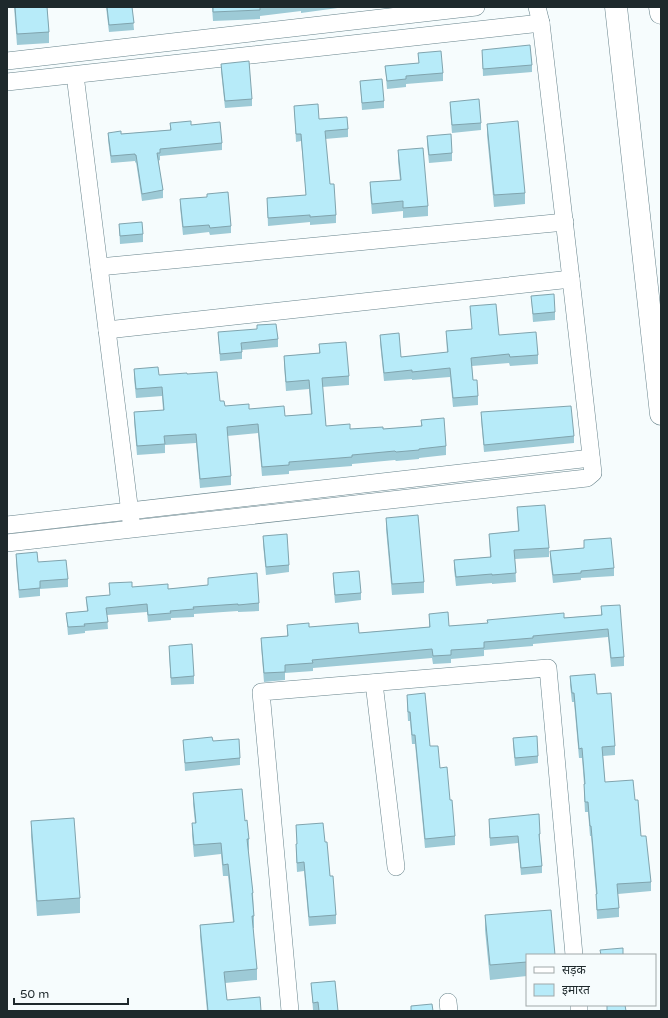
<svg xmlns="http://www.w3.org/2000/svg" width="668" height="1018" viewBox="0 0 668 1018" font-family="'Varela Round','Noto Sans Devanagari',sans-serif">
  <rect width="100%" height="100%" fill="#f6fcfd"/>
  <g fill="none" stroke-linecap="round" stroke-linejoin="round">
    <defs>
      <g id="minor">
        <path d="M7 61 476 7"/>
        <path d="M75 75 131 521"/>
        <path d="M7 82 541 23"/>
        <path d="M99 267 565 222"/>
        <path d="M107 330 571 279"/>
        <path d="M7 525 591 458"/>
        <path d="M7 543 587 478 593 473 571 279 541 23 537 7"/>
        <path d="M374 683 396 867"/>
        <path d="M448 1002 449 1011"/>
        <path d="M579 1005V1011"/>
        <path d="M290 1011 261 692 548 668 574 955"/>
      </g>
      <g id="tertiary">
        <path d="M616 7 661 414"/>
        <path d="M660 7 661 13"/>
      </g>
    </defs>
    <use href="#minor" stroke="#67838b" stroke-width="18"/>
    <use href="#tertiary" stroke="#67838b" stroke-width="23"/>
    <use href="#minor" stroke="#fff" stroke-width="17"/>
    <use href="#tertiary" stroke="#fff" stroke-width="22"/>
  </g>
  <g fill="#9dcad6">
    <path d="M14 7H47L49 32V43L17 45Z"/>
    <path d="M106 7H132L134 30 109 32Z"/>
    <path d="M212 7H345L301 13V11L260 16V19L213 21Z"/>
    <path d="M482 50 532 65V72L483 76Z"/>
    <path d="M418 53 443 73V81L406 84V87L387 89 385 66 419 63Z"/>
    <path d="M221 64 252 99V106L225 108 221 71Z"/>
    <path d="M360 81 384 101V108L362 110Z"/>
    <path d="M450 102 481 123V130L452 133 450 109Z"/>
    <path d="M294 106 319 119 348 129V137L325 139 330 184 336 215V223L310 225V222L268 226 267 198 306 195 301 141 296 142Z"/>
    <path d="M170 123 191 125 222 143V150L160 156V160L158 161 163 190V198L142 201 136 162 135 163V161L111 163 108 140V133L121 134 170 130Z"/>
    <path d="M487 124 525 193V204L494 207 487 135Z"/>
    <path d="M427 136 452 153V161L429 163 427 144Z"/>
    <path d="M398 150 428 206V216L403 218V211L372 214 370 192V182L400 180 398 161Z"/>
    <path d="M180 199 231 226V233L210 235 209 232 183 235 180 207Z"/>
    <path d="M119 224 143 234V242L120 244Z"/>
    <path d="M531 296 555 312V320L533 322Z"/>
    <path d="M470 306 499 335 538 355V364L510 366 509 363 472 366 473 380 478 396V405L453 407 450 377 412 380V379L384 381 380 343V335L401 357 447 353 446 331 472 329Z"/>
    <path d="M218 332 278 339V347L242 350V359L220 361Z"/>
    <path d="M319 344 349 376V385L322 387 326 426 350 429H383L421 426V420L446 446V455L419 458V459L396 461 395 460 352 464V466L289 471V474L262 476 258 433 227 436 231 476V485L200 488 196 443 165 445V453L137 455 134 421V412L163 410 162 396 136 398 134 378V369L159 375 187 374 220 401 225 406 249 409 285 416 311 414 309 389 286 391 284 365V356L319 353Z"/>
    <path d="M481 412 574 436V443L484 452 481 420Z"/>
    <path d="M517 507 549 548V557L515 559 516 582 492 584V583L456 586 454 569V560L490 557 489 534 518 531Z"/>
    <path d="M386 518 424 582V593L392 595 386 529Z"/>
    <path d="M263 536 289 565V572L266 575 263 544Z"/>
    <path d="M584 540 614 568V576L581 578V580L553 583 550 558V551L584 548Z"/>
    <path d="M16 554 38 562 68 579V587L40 589V596L19 598 16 562Z"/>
    <path d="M333 573 361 593V600L335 603 333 580Z"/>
    <path d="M208 578 259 603V611L238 612V611L194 614V617L171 618V620L148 622 147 612 107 615 108 629 85 631V633L68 635 66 613 87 611 86 597 110 595 109 583 132 587 168 589 208 585Z"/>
    <path d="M601 606 624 657V666L611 667 608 637 533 644V646L484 650V656L451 659V663L433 664 432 658 313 668V671L285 673V680L264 682 261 646V638L287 636V625L309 627 359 633 429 627V614L449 626 601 615Z"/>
    <path d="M169 646 194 676V684L171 685 169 653Z"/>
    <path d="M570 676 597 694 615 746V755L603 756 605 782 635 800 641 836 651 882V891L618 894 619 908V917L597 919 596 894 591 836H590L588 812H585L584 793V784L582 758H579L574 702H572L570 685Z"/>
    <path d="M407 695 440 768 450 800 455 836V845L425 848 415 744H412L410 721H408L407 704Z"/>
    <path d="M513 738 538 756V763L515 766 513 745Z"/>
    <path d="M183 740 213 741 240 758V765L185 771Z"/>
    <path d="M193 793 245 821 249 839V850L248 851 253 893 254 916V928H253L257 969V980L225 983 227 1000 261 1011H207L200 936V925L233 922 228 876H223L221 854 194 857 192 835V823H195L193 804Z"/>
    <path d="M489 819 540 834V842L542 866V873L521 875 518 843 490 846 489 826Z"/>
    <path d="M31 821 80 898V913L37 916 31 836Z"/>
    <path d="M296 825 325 842 336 915V924L309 926 304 871 297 872 296 853V844H297Z"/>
    <path d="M485 915 527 955V976L490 980 485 930Z"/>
    <path d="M311 983 338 1011H318V1010H313Z"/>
  </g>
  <g fill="#b7ebf9" stroke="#80a4ae">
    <path d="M15 7H47L49 32 17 34Z"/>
    <path d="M107 7H132L134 23 109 25Z"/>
    <path d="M213 7H260V10L213 12Z"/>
    <path d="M530 45 532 65 483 69 482 50Z"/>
    <path d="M441 51 443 73 406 76V79L387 81 385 66 419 63 418 53Z"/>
    <path d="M249 61 252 99 225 101 221 64Z"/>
    <path d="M382 79 384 101 362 103 360 81Z"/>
    <path d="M479 99 481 123 452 125 450 102Z"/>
    <path d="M318 104 319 119 347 117 348 129 325 131 330 184H334L336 215 310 217V215L268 218 267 198 306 195 301 134H296L294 106Z"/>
    <path d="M191 121V125L220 122 222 143 160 149V153H157L163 190 142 194 136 155H135V154L111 156 108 133 121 131V134L171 130 170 123Z"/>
    <path d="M518 121 525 193 494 195 487 124Z"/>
    <path d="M451 134 452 153 429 155 427 136Z"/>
    <path d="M423 148 428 206 403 208V201L372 204 370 182 401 180 398 150Z"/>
    <path d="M228 192 231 226 210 228 209 225 183 227 180 199 207 197V194Z"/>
    <path d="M142 222 143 234 120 236 119 224Z"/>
    <path d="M554 294 555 312 533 314 531 296Z"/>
    <path d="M496 304 499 335 536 332 538 355 510 357 509 354 471 358 473 380H477L478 396 453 398 450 368 412 372V370L384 373 380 335 399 333 401 357 448 352 446 331 472 329 470 306Z"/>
    <path d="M276 324 278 339 241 343 242 352 220 354 218 332 257 329V325Z"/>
    <path d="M346 342 349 376 322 378 326 426 350 424V429L383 427V429L422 426 421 420 444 418 446 446 419 449V450L396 452 395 451 352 455V457L289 462V465L262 467 258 424 227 427 231 476 200 479 196 434 164 436 165 444 137 446 134 412 164 410 162 387 136 389 134 369 158 367 159 375 187 373V374L217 372 220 401H224L225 406 249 404V409L284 406 285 416 312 414 309 380 286 382 284 356 320 353 319 344Z"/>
    <path d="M571 406 574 436 484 445 481 412Z"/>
    <path d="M545 505 549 548 514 550 516 573 492 575V574L456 577 454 560 491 557 489 534 519 531 517 507Z"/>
    <path d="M418 515 424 582 392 584 386 518Z"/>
    <path d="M287 534 289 565 266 567 263 536Z"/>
    <path d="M611 538 614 568 581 571V573L553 575 550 551 584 548V540Z"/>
    <path d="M37 552 38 562 66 560 68 579 40 581V588L19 590 16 554Z"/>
    <path d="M359 571 361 593 335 595 333 573Z"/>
    <path d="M257 573 259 603 238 605V604L193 607 194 609 170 611 171 613 148 615 147 604 106 608 108 622 84 624 85 626 68 627 66 613 88 611 86 597 110 595 109 583 132 582V587L168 584V589L208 585V578Z"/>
    <path d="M620 605 624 657 611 658 608 629 533 636V638L484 642V648L451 650V655L433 656 432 649 312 660 313 663 285 665V672L264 673 261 638 288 636 287 625 309 623V627L358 623 359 633 430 627 429 614 448 612 449 626 488 623 487 620 564 613V618L602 615 601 606Z"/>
    <path d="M192 644 194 676 171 678 169 646Z"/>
    <path d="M595 674 597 694 611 693 615 746 602 747 605 782 633 780 635 800H638L641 836H646L651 882 617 884 619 908 597 910 596 894H597L591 826H590L588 802H585L584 784H585L582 748 579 749 574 693H572L570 676Z"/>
    <path d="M425 693 430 746H438L440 768 447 767 450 800H452L455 836 425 839 415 735H412L410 712H408L407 695Z"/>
    <path d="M537 736 538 756 515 758 513 738Z"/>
    <path d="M212 737 213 741 239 739 240 758 185 763 183 740Z"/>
    <path d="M242 789 245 821 247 820 249 839H247L253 893H252L254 916H252L257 969 224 972 227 1000 260 997 261 1011H208L200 925 234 922 228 864 223 865 221 843 194 845 192 823H196L193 793Z"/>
    <path d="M539 814 540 834H539L542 866 521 868 518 836 490 838 489 819Z"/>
    <path d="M74 818 80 898 37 901 31 821Z"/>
    <path d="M323 823 325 842H327L330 876H333L336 915 309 917 304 862 297 863 296 844H297L296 825Z"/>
    <path d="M551 910 555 955H527V962L490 965 485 915Z"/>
    <path d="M623 948V955H601L600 950Z"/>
    <path d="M335 981 338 1011H319L318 1002 313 1003 311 983Z"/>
    <path d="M432 1004 433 1011H411V1006Z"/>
    <path d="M607 1005H625L626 1011H607Z"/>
  </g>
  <rect width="668" height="1018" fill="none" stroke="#1e292c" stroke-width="16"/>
  <rect x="526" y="954" width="130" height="52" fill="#f6fcfd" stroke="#a0a8a9"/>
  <rect x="534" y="967" width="20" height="6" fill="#ffffff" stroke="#a0a8a9"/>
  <text x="562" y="974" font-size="12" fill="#1e292c">सड़क</text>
  <rect x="534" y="984" width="20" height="12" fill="#b7ebf9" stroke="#a0a8a9"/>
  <text x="562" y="994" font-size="12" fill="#1e292c">इमारत</text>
  <path d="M14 998v6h114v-6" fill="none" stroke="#1e292c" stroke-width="2"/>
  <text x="20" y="998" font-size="12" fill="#1e292c" stroke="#f6fcfd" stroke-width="3" paint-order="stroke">50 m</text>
</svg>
